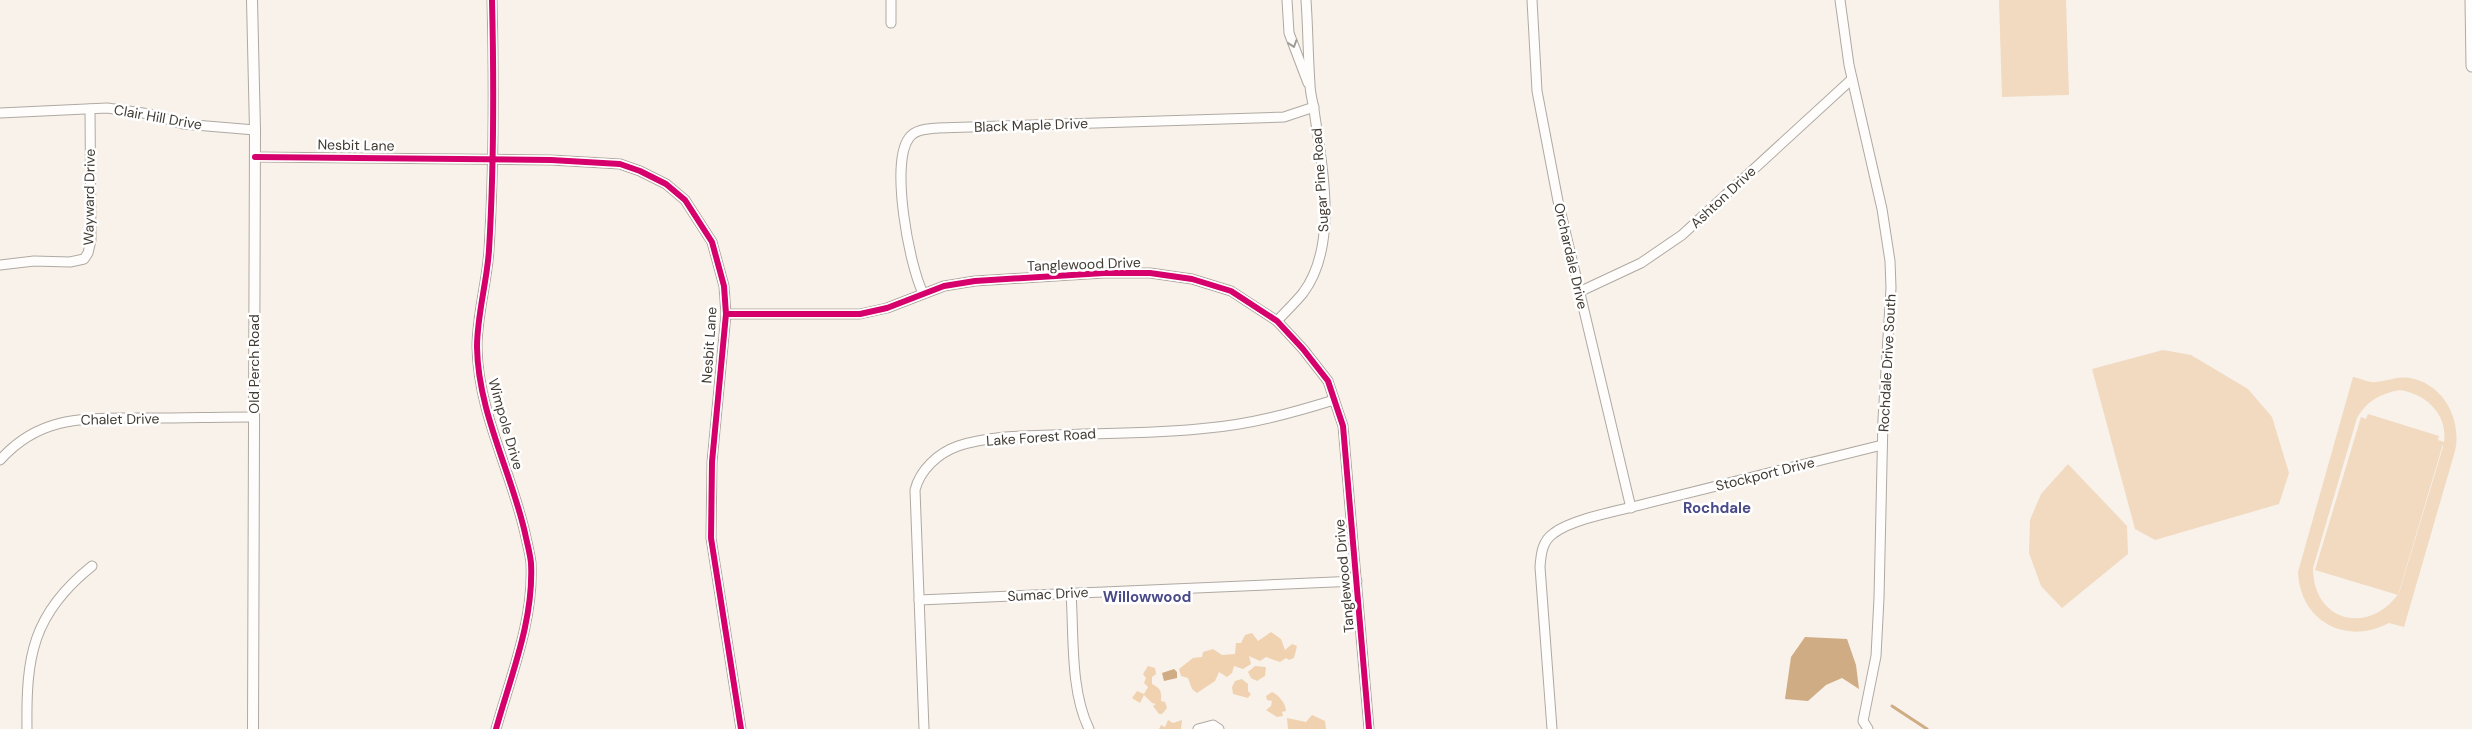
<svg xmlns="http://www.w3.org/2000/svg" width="2472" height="729" viewBox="0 0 2472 729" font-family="'DM Sans',sans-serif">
  <rect width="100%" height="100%" fill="#f8f2eb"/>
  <g fill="#f1dac0" fill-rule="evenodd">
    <path d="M1999 0H2066L2069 95 2002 97Z"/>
    <path d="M2163 350 2191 355 2248 389 2272 417 2289 473 2279 504 2155 540 2135 529 2092 369Z"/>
    <path d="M2353 377C2360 378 2369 383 2376 382 2387 381 2398 376 2410 378 2444 384 2462 420 2455 451L2404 627 2389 623C2346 646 2300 621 2298 572ZM2400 390C2425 394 2448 413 2444 442L2438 440 2439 436 2368 414 2366 419 2361 417 2315 570 2398 595 2443 444V447L2399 593C2369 636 2313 622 2313 568L2357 418C2368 400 2380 394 2400 390Z"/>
    <path d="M2068 464 2127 526 2128 554 2062 608 2041 586 2029 553 2030 520 2041 494Z"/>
  </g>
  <g fill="#f0d2b0">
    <path d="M1271 632 1281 639 1285 650 1292 644 1297 646 1294 658 1289 660 1286 658 1280 662 1266 657 1260 661 1249 656 1251 664 1243 669 1234 666 1232 673 1227 677 1219 672 1215 681 1197 693 1192 689 1188 678 1181 676 1179 669 1193 658 1202 657 1203 652 1213 649 1222 655 1235 654 1236 643H1241L1245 635 1252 633 1258 641Z"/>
    <path d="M1148 666 1155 668 1156 674 1152 677V684C1160 688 1162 691 1161 701L1165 702 1167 708 1162 714H1159L1153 706 1156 704 1152 703 1144 695 1140 703 1132 698 1137 691 1144 694 1148 687 1144 683 1146 678 1143 674Z"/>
    <path d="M1255 666 1266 667 1265 676 1257 681 1251 678 1248 672Z"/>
    <path d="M1242 679 1248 684V691L1251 694 1248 698 1233 694 1232 687 1235 681Z"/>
    <path d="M1272 692C1279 695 1286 704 1286 711L1282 712 1283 716 1277 717 1266 710 1271 706 1272 701 1267 700 1266 696Z"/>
    <path d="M1312 715 1325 721 1326 729H1288L1287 718 1306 722Z"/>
    <path d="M1168 720 1173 723 1182 720 1181 729H1159L1161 725 1165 727Z"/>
  </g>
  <g fill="#cfac83">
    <path d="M1805 637 1847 639 1856 665 1859 689 1842 678 1826 685 1808 701 1785 699 1791 657Z"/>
    <path d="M1174 669 1177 672V678L1164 681 1162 673Z"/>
  </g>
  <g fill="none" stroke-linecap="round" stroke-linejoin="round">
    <path stroke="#cfac83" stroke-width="3" d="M1892 706 1927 729"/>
    <defs>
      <g id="minor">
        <path d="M492 0C494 83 494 167 489 250 487 282 477 315 477 347 478 412 511 471 525 533 527 543 530 553 531 563 534 620 511 675 496 729"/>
        <path d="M1287 0 1289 33 1308 83"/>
        <path d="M1532 0 1537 91 1558 201 1631 508"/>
        <path d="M1840 0 1849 65 1882 209 1890 261 1891 288 1883 419 1879 598 1876 656 1863 721 1868 729"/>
        <path d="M891 23V0"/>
        <path d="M0 113 107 108 150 114 183 124 255 130"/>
        <path d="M255 157 551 160 620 164 640 171 666 184 685 200 712 242 724 286 726 314 712 462 711 538 741 729"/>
        <path d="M0 265 34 261 70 262 84 259 88 253 91 240 90 109"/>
        <path d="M1579 292 1641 263 1682 235 1852 79"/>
        <path d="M923 293C909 265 890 163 909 138 915 129 928 129 938 128L1284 117 1314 107"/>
        <path d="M726 314H860L887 308 944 286 975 281 1104 273H1150L1192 279 1231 291 1277 321 1303 349 1328 381 1343 426 1369 729"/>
        <path d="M1277 321C1285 312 1295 303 1303 293 1339 245 1322 166 1314 110 1313 102 1310 93 1310 84 1308 56 1308 28 1306 0"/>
        <path d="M0 460C43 412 91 419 149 418 184 418 219 417 253 417"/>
        <path d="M1071 593C1074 636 1070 690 1089 729"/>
        <path d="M919 600 1357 581"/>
        <path d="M27 729C26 657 32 614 92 566"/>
        <path d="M924 729 915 490C920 470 938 453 958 446 989 436 1020 436 1052 435 1104 433 1156 434 1208 428 1252 424 1292 413 1334 400"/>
        <path d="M1198 729 1213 725 1219 729"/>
        <path d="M1552 729 1540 567C1541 554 1542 541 1554 533 1574 518 1623 510 1648 503 1726 483 1804 464 1882 445"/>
      </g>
      <path id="tertiary" d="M252 0 255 130 253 729"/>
      <path id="secondary" d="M2471 0 2472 66"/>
    </defs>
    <use href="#minor" stroke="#afa9a2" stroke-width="11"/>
    <use href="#tertiary" stroke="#afa9a2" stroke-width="12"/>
    <use href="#secondary" stroke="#afa9a2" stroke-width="13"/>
    <use href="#minor" stroke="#fefdfc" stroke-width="9"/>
    <use href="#tertiary" stroke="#fefdfc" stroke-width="10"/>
    <use href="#secondary" stroke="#fefdfc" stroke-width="11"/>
    <defs>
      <g id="cycleway">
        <path d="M492 0C494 83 494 167 489 250 487 282 477 315 477 347 478 412 511 471 525 533 527 543 530 553 531 563 534 620 511 675 496 729"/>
        <path d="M255 157 551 160 620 164 640 171 666 184 685 200 712 242 724 286 726 314 712 462 711 538 741 729"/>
        <path d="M726 314H860L887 308 944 286 975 281 1104 273H1150L1192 279 1231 291 1277 321 1303 349 1328 381 1343 426 1369 729"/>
      </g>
    </defs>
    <use href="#cycleway" stroke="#fff" stroke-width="9"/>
    <use href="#cycleway" stroke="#d6006c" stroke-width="6"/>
  </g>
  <defs><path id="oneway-chevron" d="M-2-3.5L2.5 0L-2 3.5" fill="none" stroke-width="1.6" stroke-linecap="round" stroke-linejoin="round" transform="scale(1.25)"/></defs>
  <use stroke="#9f9c97" href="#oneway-chevron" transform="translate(1293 44) rotate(71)"/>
  <g text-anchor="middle" stroke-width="5" stroke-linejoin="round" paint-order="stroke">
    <g font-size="14" fill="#403a32" stroke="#fff">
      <text transform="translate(158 117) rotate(10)" y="5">Clair Hill Drive</text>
      <text transform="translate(1031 125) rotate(-2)" y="5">Black Maple Drive</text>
      <text transform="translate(356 145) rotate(1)" y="5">Nesbit Lane</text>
      <text transform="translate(1320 180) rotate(-94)" y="5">Sugar Pine Road</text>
      <text transform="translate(89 197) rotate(-89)" y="5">Wayward Drive</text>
      <text transform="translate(1723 197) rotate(-43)" y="5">Ashton Drive</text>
      <text transform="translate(1571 256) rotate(77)" y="5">Orchardale Drive</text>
      <text transform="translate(1084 264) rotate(-2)" y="5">Tanglewood Drive</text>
      <text transform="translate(709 345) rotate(-86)" y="5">Nesbit Lane</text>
      <text transform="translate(1887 363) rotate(-87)" y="5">Rochdale Drive South</text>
      <text transform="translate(254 364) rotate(-90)" y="5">Old Perch Road</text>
      <text transform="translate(120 419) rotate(-1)" y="5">Chalet Drive</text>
      <text transform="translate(506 424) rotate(74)" y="5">Wimpole Drive</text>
      <text transform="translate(1041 437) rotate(-4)" y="5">Lake Forest Road</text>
      <text transform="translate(1765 474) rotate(-14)" y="5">Stockport Drive</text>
      <text transform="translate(1344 576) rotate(-95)" y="5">Tanglewood Drive</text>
      <text transform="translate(1048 594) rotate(-3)" y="5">Sumac Drive</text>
    </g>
    <g font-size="15" font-weight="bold" fill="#494a88" stroke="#fff">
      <text x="1717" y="513">Rochdale</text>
      <text x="1147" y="602">Willowwood</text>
    </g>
  </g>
</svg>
